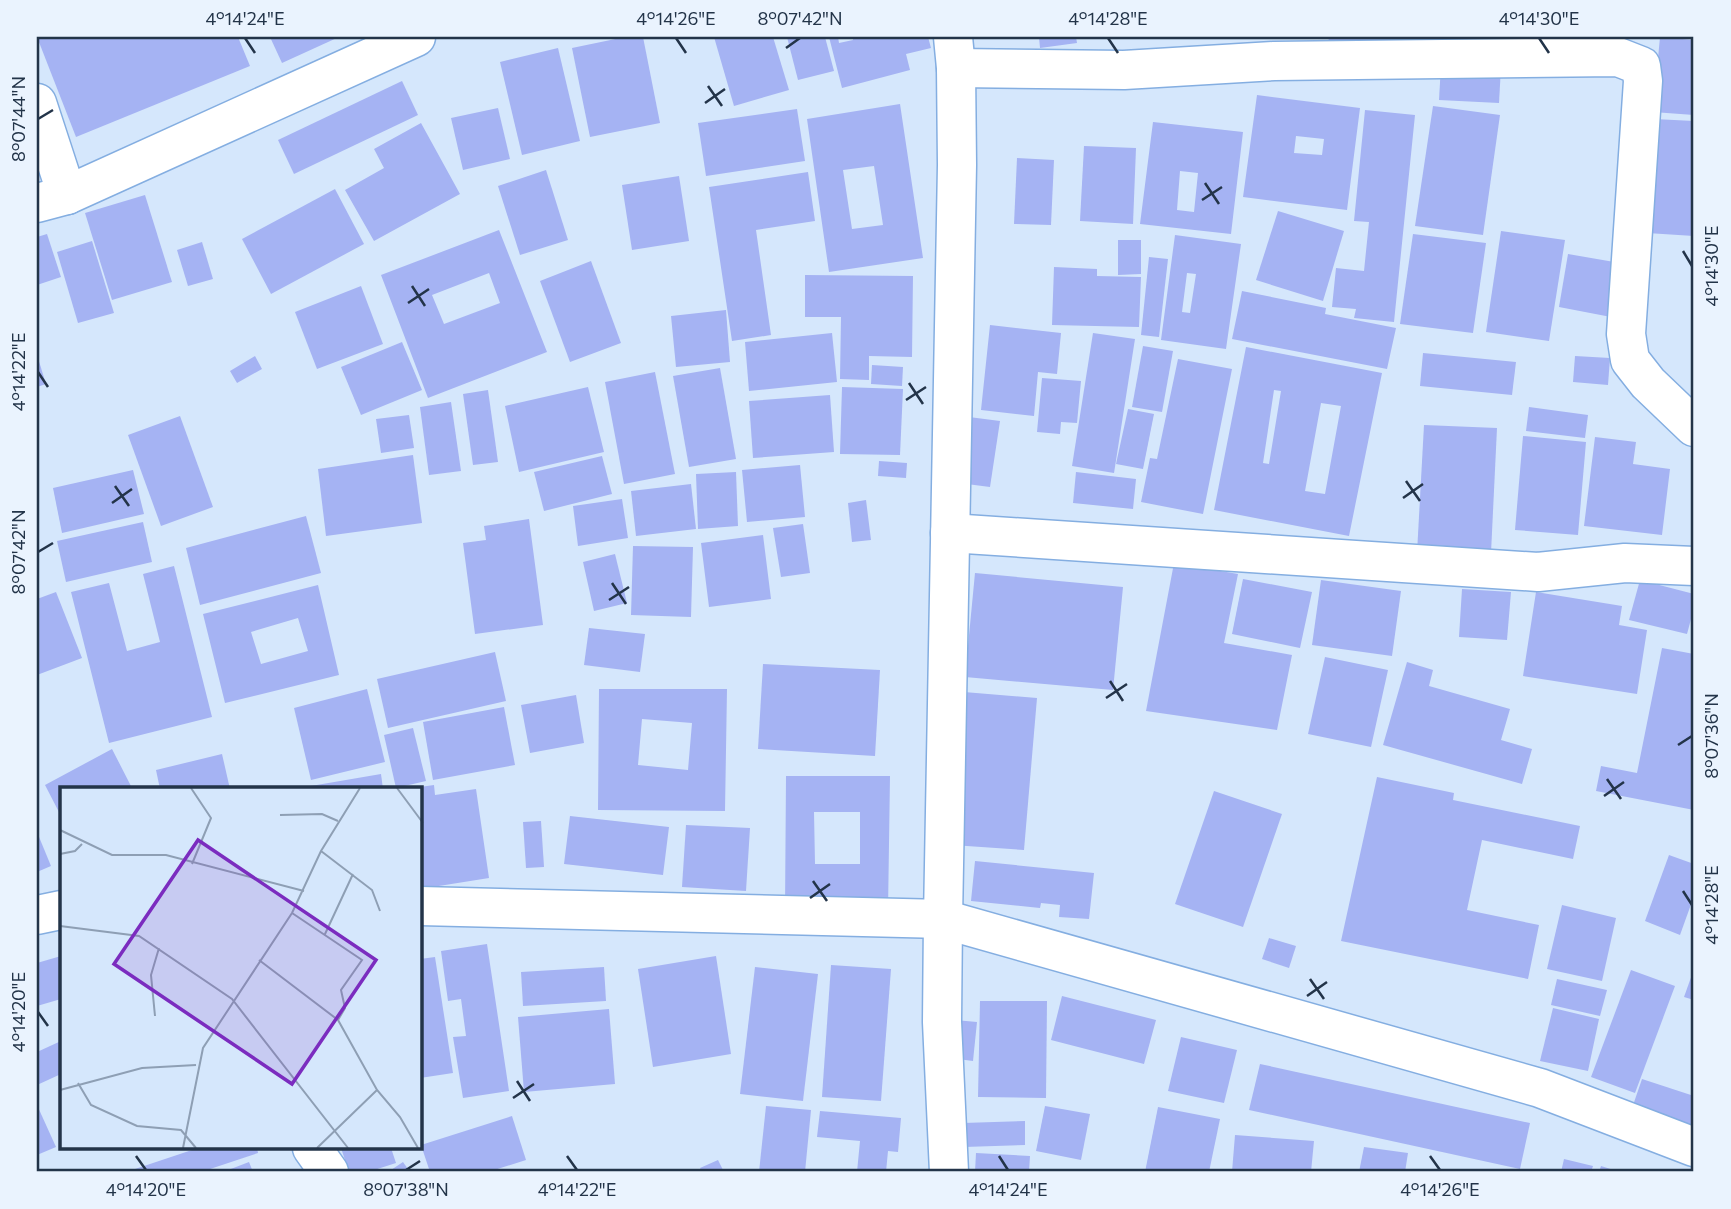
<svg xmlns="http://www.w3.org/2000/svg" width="1731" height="1209" viewBox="0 0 1731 1209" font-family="Commissioner,sans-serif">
  <rect width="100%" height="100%" fill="#d5e7fc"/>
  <g fill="#a5b3f3" fill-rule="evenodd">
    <path d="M37 37H238L250 66 76 137Z"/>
    <path d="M270 37H339L282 63Z"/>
    <path d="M625 37H643L660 123 590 137 572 48Z"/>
    <path d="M714 37H773L789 90 734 106Z"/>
    <path d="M787 37H825L834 71 798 80Z"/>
    <path d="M829 37H838L839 43 853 40V37H928L931 48 906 54 910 70 842 88Z"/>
    <path d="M1039 37H1076L1077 43 1040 48Z"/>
    <path d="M1329 37H1414L1413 48 1328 44Z"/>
    <path d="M1419 37H1508L1507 47H1419Z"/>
    <path d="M1660 37 1694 40V115L1653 112Z"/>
    <path d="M558 48 580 141 522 155 500 62Z"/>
    <path d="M1441 65 1501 67 1499 103 1439 100Z"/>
    <path d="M402 81 418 115 294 174 278 140Z"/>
    <path d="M1257 95 1360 108 1347 210 1243 197ZM1296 136 1324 139 1322 155 1294 153Z"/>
    <path d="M900 104 923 258 829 272 807 119ZM874 166 883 225 852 229 843 170Z"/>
    <path d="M1433 106 1500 115 1483 235 1415 226Z"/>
    <path d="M498 108 510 159 463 170 451 118Z"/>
    <path d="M797 109 805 161 706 176 698 123Z"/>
    <path d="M1365 110 1415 115 1394 322 1354 318 1356 309 1332 307 1336 268 1364 271 1369 222 1354 221Z"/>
    <path d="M1654 119 1694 121V236L1647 233Z"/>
    <path d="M1153 122 1243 132 1231 234 1140 224ZM1180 171 1198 173 1194 212 1177 210Z"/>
    <path d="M421 123 460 194 374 241 345 190 384 168 374 149Z"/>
    <path d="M1084 146 1136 148 1133 224 1080 221Z"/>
    <path d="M1017 158 1054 160 1051 225 1014 224Z"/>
    <path d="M546 170 568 240 520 255 498 186Z"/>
    <path d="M808 172 815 221 756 230 771 335 732 341 709 187Z"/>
    <path d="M679 176 689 241 632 250 622 185Z"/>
    <path d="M335 189 364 244 271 294 242 239Z"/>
    <path d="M145 195 172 282 112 300 85 213Z"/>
    <path d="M1278 211 1344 231 1323 301 1256 280Z"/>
    <path d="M499 230 547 352 428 398 381 275ZM489 273 500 303 444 324 432 295Z"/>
    <path d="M1501 231 1565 240 1549 341 1486 332Z"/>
    <path d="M47 234 61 277 37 285V237Z"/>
    <path d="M1413 234 1486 243 1473 333 1400 324Z"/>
    <path d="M1175 235 1241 244 1226 349 1161 340ZM1187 273 1196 274 1190 313 1182 312Z"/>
    <path d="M1118 240H1141V274L1118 275Z"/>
    <path d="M92 241 114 313 78 323 57 252Z"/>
    <path d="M202 242 213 279 188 286 177 250Z"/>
    <path d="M1568 254 1620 263 1611 317 1559 307Z"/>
    <path d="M1149 257 1168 259 1159 337 1141 335Z"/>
    <path d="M591 261 621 343 570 362 540 281Z"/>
    <path d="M1054 267 1097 269V276L1141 277 1139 327 1052 325Z"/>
    <path d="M805 275 913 276 912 357 869 356V380L840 379 841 317H805Z"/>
    <path d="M361 286 383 344 317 369 295 312Z"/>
    <path d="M1242 291 1326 308 1325 314 1396 328 1387 369 1232 339Z"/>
    <path d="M726 310 730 362 676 367 671 316Z"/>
    <path d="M990 325 1061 333 1057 374 1038 372 1034 416 981 410Z"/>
    <path d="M832 333 837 382 749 391 745 342Z"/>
    <path d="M1093 333 1135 339 1114 473 1072 466Z"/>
    <path d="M402 342 422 390 361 415 341 367Z"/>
    <path d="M1143 346 1173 351 1162 412 1132 407Z"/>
    <path d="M1246 347 1382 373 1349 536 1214 510ZM1274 390 1281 391 1269 464 1263 463ZM1321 403 1341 406 1325 494 1305 491Z"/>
    <path d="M1423 353 1516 362 1512 395 1420 386Z"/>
    <path d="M37 355 46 384 37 387Z"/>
    <path d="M255 356 262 369 237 383 230 371Z"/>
    <path d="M1575 356 1610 358 1608 385 1573 382Z"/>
    <path d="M1178 359 1232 369 1203 514 1141 502 1150 458 1157 459Z"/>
    <path d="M872 365 903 367 902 386 871 384Z"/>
    <path d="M720 368 736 459 689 467 673 376Z"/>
    <path d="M655 372 675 474 624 484 605 382Z"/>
    <path d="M1042 378 1081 381 1077 423 1061 422 1060 434 1037 432Z"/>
    <path d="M588 387 604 452 519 472 505 406Z"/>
    <path d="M842 387 903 389 900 455 840 454Z"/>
    <path d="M488 390 498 462 473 465 463 394Z"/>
    <path d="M830 395 834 452 753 458 749 401Z"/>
    <path d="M451 402 461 471 429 475 420 407Z"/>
    <path d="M1529 407 1588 415 1585 438 1526 431Z"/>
    <path d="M1128 409 1154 414 1143 469 1116 464Z"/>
    <path d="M409 415 414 448 381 453 376 419Z"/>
    <path d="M180 416 213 507 161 526 128 435Z"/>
    <path d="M969 417 1000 421 990 487 959 483Z"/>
    <path d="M1424 425 1497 428 1491 553H1417Z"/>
    <path d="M1523 436 1586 442 1578 535 1515 530Z"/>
    <path d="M1595 437 1636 442 1633 464 1670 469 1662 535 1584 526Z"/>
    <path d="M413 455 422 523 326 536 318 469Z"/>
    <path d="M602 456 612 494 544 511 534 472Z"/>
    <path d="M879 461 907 463 906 478 878 476Z"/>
    <path d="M800 465 805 517 747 522 742 470Z"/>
    <path d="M133 470 144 514 62 533 53 488Z"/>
    <path d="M736 472 738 526 698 529 696 474Z"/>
    <path d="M1076 472 1136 479 1133 509 1073 503Z"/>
    <path d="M691 484 696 529 636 536 631 491Z"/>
    <path d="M622 499 628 538 578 546 573 506Z"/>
    <path d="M866 500 871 540 852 542 848 503Z"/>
    <path d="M306 516 321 573 200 605 186 548Z"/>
    <path d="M529 519 543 625 475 634 463 543 486 540 484 526Z"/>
    <path d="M143 522 152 562 66 582 57 541Z"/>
    <path d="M803 524 810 573 781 577 773 528Z"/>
    <path d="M763 535 771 599 709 607 701 543Z"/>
    <path d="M633 546 693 547 691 617 631 615Z"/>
    <path d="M615 554 627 603 594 611 583 562Z"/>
    <path d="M1174 563 1238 574 1224 643 1292 655 1277 730 1146 711Z"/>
    <path d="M174 566 212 717 109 743 71 592 109 583 127 651 160 642 143 574Z"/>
    <path d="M975 573 1123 587 1113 690 965 677Z"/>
    <path d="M1243 579 1312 592 1300 648 1232 634Z"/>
    <path d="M1321 580 1401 591 1392 656 1312 645Z"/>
    <path d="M1640 580 1694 594V608L1687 634 1629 620Z"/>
    <path d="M318 585 339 675 225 703 203 614ZM298 618 308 651 261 664 251 632Z"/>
    <path d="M1462 589 1511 592 1507 640 1459 637Z"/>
    <path d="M56 592 82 658 37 675V599Z"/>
    <path d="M1536 592 1622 606 1619 625 1647 630 1637 694 1523 676Z"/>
    <path d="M589 628 645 634 640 672 584 665Z"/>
    <path d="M1662 648 1694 654V810L1596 791 1601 766 1637 773Z"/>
    <path d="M495 652 506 701 388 728 377 679Z"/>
    <path d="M1325 657 1388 670 1371 747 1308 734Z"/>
    <path d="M1407 662 1433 670 1429 686 1510 709 1501 740 1532 749 1522 784 1383 745Z"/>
    <path d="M763 664 880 670 875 756 758 749Z"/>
    <path d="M367 689 385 762 311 780 294 708Z"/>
    <path d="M599 689H727L725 811 598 810ZM642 719 692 723 688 770 638 765Z"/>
    <path d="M964 692 1037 698 1024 850 952 845Z"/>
    <path d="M576 695 584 743 530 753 521 705Z"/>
    <path d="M504 707 515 765 433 780 423 722Z"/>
    <path d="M413 728 426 781 396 788 384 735Z"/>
    <path d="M112 749 132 788 61 789V816L45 785Z"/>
    <path d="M222 754 230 789H160L156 770Z"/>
    <path d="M381 774 383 789H306L305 787Z"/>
    <path d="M786 776H890L888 911 785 910ZM814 812H860V864H815Z"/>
    <path d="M1377 777 1454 793 1453 800 1580 826 1573 859 1482 840 1467 910 1539 925 1528 979 1341 941Z"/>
    <path d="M434 785 435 795 476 789 489 878 420 889V787Z"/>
    <path d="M1214 791 1282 814 1243 927 1175 904Z"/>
    <path d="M570 816 669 827 663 875 564 864Z"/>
    <path d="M541 821 544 867 526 868 523 822Z"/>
    <path d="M686 825 750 828 746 891 682 887Z"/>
    <path d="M37 832 51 866 37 872Z"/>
    <path d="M1669 855 1694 864V896L1680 935 1645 921Z"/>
    <path d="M975 861 1094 873 1089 919 1059 917 1060 905 1041 903 1040 908 971 901Z"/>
    <path d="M1562 905 1616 918 1602 981 1547 969Z"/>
    <path d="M1269 938 1296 946 1289 968 1262 959Z"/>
    <path d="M487 944 509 1091 463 1098 453 1037 466 1036 461 999 448 1001 441 951Z"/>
    <path d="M61 956V999L37 1006V963Z"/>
    <path d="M716 956 731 1054 653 1067 638 969Z"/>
    <path d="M435 957 453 1073 420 1078V959Z"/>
    <path d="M831 965 891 969 881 1101 822 1097Z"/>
    <path d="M604 967 606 1001 523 1006 521 972Z"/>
    <path d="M755 967 818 974 803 1101 740 1094Z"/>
    <path d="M1694 969V1000L1684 997Z"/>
    <path d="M1631 970 1675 986 1635 1093 1591 1077Z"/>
    <path d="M1557 979 1607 990 1600 1016 1551 1005Z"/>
    <path d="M1062 996 1156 1020 1144 1064 1051 1040Z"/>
    <path d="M980 1001H1047L1046 1098 978 1097Z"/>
    <path d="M1553 1008 1599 1019 1588 1071 1540 1061Z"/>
    <path d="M609 1009 615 1084 524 1092 518 1017Z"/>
    <path d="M955 1020 977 1022 973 1061 950 1058Z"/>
    <path d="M1181 1037 1237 1050 1224 1103 1168 1091Z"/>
    <path d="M61 1041V1074L37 1085V1052Z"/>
    <path d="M1260 1064 1530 1123 1520 1169 1249 1110Z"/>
    <path d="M1642 1079 1694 1096V1132L1631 1111Z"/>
    <path d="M37 1105 56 1147 37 1155Z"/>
    <path d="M766 1106 811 1110 805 1172H759Z"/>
    <path d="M1045 1106 1090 1114 1081 1160 1036 1151Z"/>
    <path d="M1158 1107 1220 1119 1209 1172H1145Z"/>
    <path d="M820 1111 901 1118 898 1152 888 1151 886 1172H857L860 1141 817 1137Z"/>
    <path d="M512 1116 526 1160 488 1172H430L421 1145Z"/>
    <path d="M1025 1121V1145L964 1147 963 1123Z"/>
    <path d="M1235 1135 1314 1141 1311 1172H1232Z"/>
    <path d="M1364 1147 1408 1153 1405 1172H1359Z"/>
    <path d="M198 1148H257L258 1153 201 1172H126Z"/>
    <path d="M341 1148H391L396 1163 368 1172H349Z"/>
    <path d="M976 1153 1030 1156 1029 1172H975Z"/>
    <path d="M1564 1159 1593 1166 1591 1172H1561Z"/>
    <path d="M718 1160 724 1172H702L700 1168Z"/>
    <path d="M249 1162 253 1172H223Z"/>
    <path d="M403 1162 410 1172H388Z"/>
    <path d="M1601 1166 1620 1172H1599Z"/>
  </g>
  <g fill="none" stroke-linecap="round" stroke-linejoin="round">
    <defs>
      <g id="minor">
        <path d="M956 68 1124 70 1274 61 1618 57 1641 66 1643 81 1626 334 1630 360 1648 383 1694 427"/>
        <path d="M37 103 67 195"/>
        <path d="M37 203 67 195 416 37"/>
        <path d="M950 533 1538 572 1625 563 1694 566"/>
        <path d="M420 906 943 919 1540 1088 1694 1147"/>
        <path d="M37 915 61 910"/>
        <path d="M312 1148 329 1172"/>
        <path d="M949 1172 942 1022 943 919 957 165 956 68 953 37"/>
      </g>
    </defs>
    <use href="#minor" stroke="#84aee1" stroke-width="41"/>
    <use href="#minor" stroke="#fff" stroke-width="38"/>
  </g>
  <path fill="none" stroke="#233449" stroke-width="2.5" d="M245 38 255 53M676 38 686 53M1108 38 1118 53M1539 38 1549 53M786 48 800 38M708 86 722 106M705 103 725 89M38 119 53 110M1205 183 1219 204M1202 200 1222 187M1683 251 1692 266M412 286 425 306M408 303 429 289M38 372 48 387M909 383 923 404M906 400 926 387M1406 481 1420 501M115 486 129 506M1403 498 1423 484M112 503 132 489M38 552 53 543M612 583 626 604M609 600 629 587M1110 681 1123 701M1106 698 1127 684M1678 745 1692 736M1607 779 1621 799M1604 796 1624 782M813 881 827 901M1683 891 1692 905M810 898 830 884M1310 979 1324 999M1307 996 1327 982M38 1012 48 1026M517 1081 530 1101M513 1098 534 1084M136 1156 146 1170M567 1156 577 1170M999 1156 1008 1170M1430 1156 1440 1170M406 1170 420 1161"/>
  <g transform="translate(60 787)">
    <rect width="362" height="362" fill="#d5e7fc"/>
    <path fill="none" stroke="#8e9fb4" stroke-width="2" d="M131 1 151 31 132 77M337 1 363 36M220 28 262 27 278 34M0 43 52 68H106L244 104M261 64 312 103 320 124M0 67 15 64 22 57M232 126 302 173 281 203 285 221 278 233M0 139 79 149 172 212 288 361M265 147 293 87M199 173 278 233 317 303 340 330 358 361M95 229 91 188 99 161M18 296 31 318 77 339 121 343 136 361M0 303 82 281 136 278M123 361 143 261 232 126 261 64 300 1M257 361 317 303"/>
    <path fill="#7b2cbf" fill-opacity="0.15" stroke="#7b2cbf" stroke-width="3.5" d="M138 53 316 173 232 297 54 177Z"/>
    <rect width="362" height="362" fill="none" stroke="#233449" stroke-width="3.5"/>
  </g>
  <rect width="1731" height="1209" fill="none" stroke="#eaf3fe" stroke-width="77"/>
  <rect x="38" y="38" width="1654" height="1132" fill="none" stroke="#233449" stroke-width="2.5"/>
  <g font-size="18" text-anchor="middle" fill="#233449">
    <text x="245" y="25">4°14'24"E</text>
    <text x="676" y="25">4°14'26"E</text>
    <text x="800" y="25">8°07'42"N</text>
    <text x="1108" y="25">4°14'28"E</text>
    <text x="1539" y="25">4°14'30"E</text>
    <text transform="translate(19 119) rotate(-90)" y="6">8°07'44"N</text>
    <text transform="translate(1712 266) rotate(-90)" y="6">4°14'30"E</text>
    <text transform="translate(19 372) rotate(-90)" y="6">4°14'22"E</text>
    <text transform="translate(19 552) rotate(-90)" y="6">8°07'42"N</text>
    <text transform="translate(1712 736) rotate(-90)" y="6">8°07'36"N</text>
    <text transform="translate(1712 905) rotate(-90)" y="6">4°14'28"E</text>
    <text transform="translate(19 1012) rotate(-90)" y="6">4°14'20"E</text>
    <text x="146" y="1196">4°14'20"E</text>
    <text x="406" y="1196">8°07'38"N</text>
    <text x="577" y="1196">4°14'22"E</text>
    <text x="1008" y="1196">4°14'24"E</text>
    <text x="1440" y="1196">4°14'26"E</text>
  </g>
</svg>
